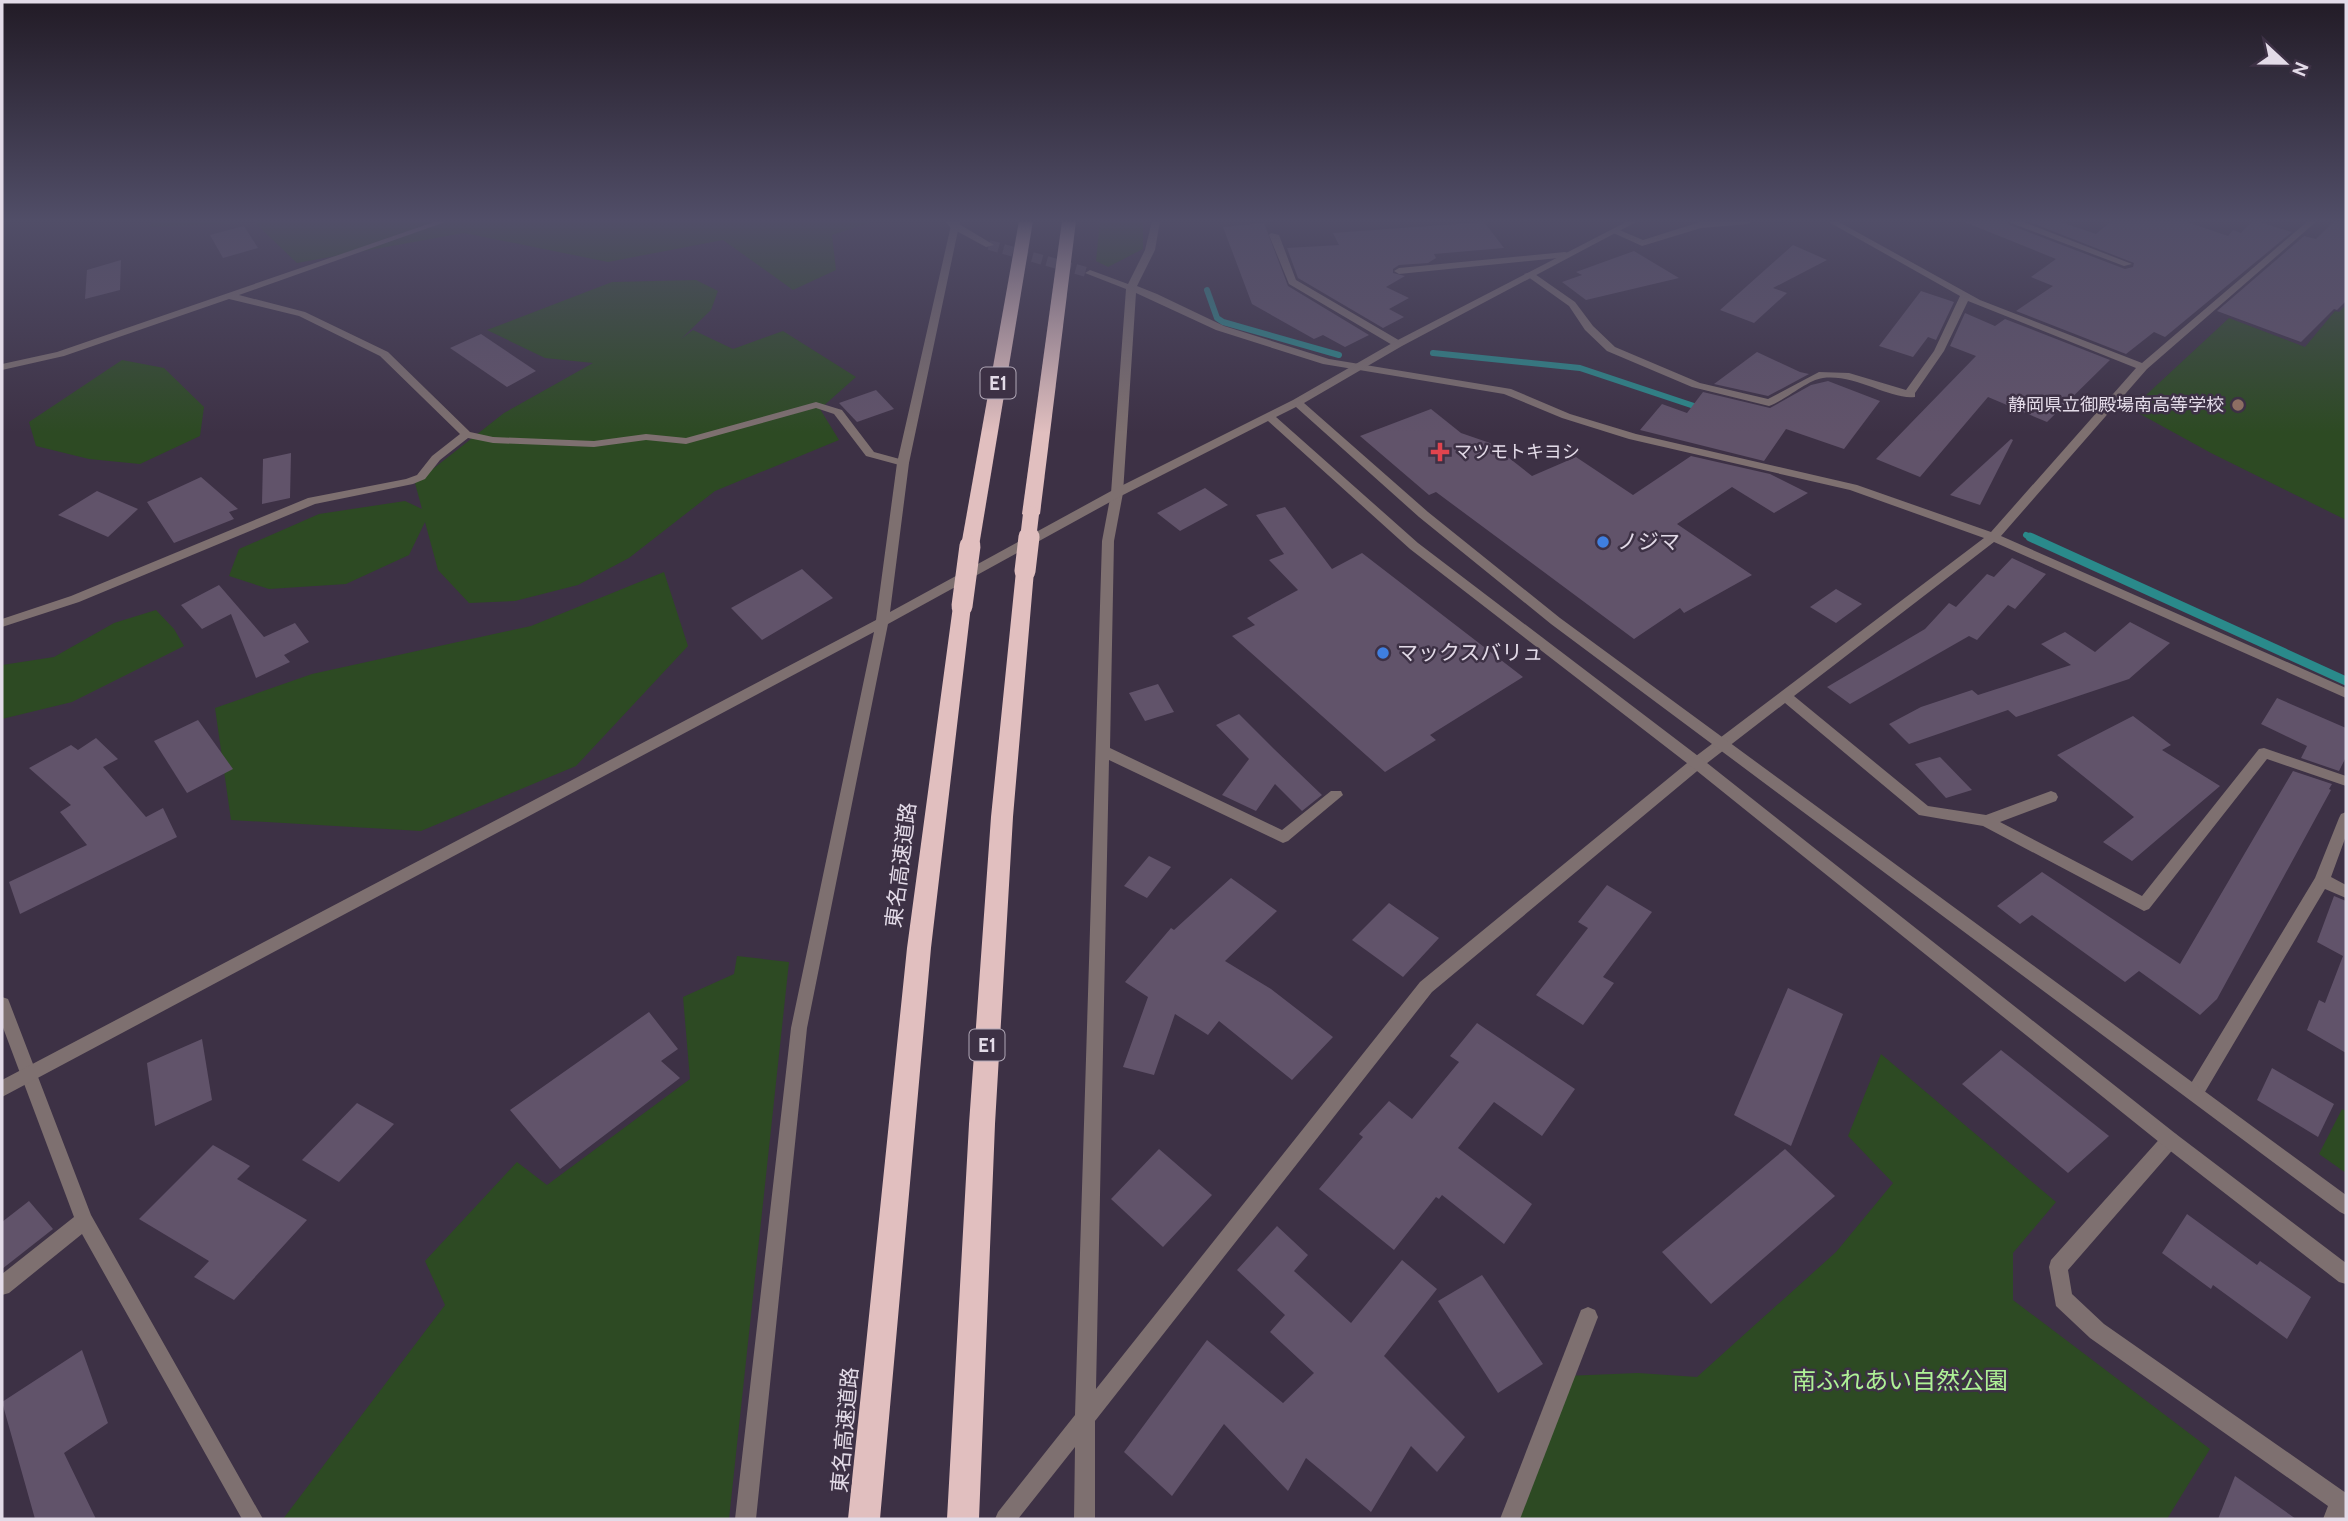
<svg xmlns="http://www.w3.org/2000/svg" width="2348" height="1521" viewBox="0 0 2348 1521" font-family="Cabin,'Noto Sans JP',sans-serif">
  <rect width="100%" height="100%" fill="#3d3145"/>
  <g fill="#2d4a23">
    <path d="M152 221H874L832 235 836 270 793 290 723 240 608 262 464 233 297 263 254 222 150 227Z"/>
    <path d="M1100 221H1143V249L1108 267 1096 261Z"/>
    <path d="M696 280 718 291 711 310 681 339 693 330 733 349 783 331 856 377 820 409 839 440 715 491 629 558 578 585 515 601 469 603 438 570 425 522 409 555 346 584 269 589 229 576 239 549 319 514 405 501 422 509 415 483 504 413 593 363 545 358 487 330 612 282Z"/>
    <path d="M2346 305V520L2211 453 2131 409 2229 318 2305 347 2335 311 2339 312Z"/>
    <path d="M122 360 164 368 204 407 200 436 140 464 89 459 36 446 29 422Z"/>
    <path d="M664 572 688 646 576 766 421 831 231 820 215 708 312 674 531 626Z"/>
    <path d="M156 610 174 629 184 646 72 702 2 719V665L54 657 114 623Z"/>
    <path d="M737 956 789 962 729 1519H283L445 1305 425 1261 517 1162 547 1185 690 1079 683 997 734 974Z"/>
    <path d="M1881 1054 2056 1202 2013 1253V1300L2210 1449 2167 1519H1510L1565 1376 1638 1373 1697 1377 1836 1252 1893 1183 1848 1136Z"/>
    <path d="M2342 1109 2346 1111V1173L2319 1154Z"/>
  </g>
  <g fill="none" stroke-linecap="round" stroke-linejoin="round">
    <g stroke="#2a8a8b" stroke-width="6">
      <path d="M1207 290 1217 318 1223 322 1339 355"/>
      <path d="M1433 353 1580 368 1703 409"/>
      <path d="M2026 535 2034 539"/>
    </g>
    <path stroke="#2a8a8b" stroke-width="9" d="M2030 537 2346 681"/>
  </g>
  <g fill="#61536a">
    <path d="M1962 221H2007L2010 225 2125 269 2133 267 2134 263 2027 221H2058L2096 234 2111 221H2184L2228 236 2233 230 2241 233 2252 221H2256L2292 232 2165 337 2154 332 2126 354 2016 311 2053 286 2031 277 2056 259Z"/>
    <path d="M2334 221H2346V301L2337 310 2334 309 2301 342 2217 311 2304 236 2316 239Z"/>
    <path d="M1484 222 1504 248 1434 254 1436 258 1428 263 1399 265 1393 269V273L1405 276 1386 287 1409 298 1389 309 1404 317 1383 328 1298 278 1287 248 1339 245 1333 233Z"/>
    <path d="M1264 223 1288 286 1369 335 1345 347 1323 335 1314 339 1252 304 1223 227Z"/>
    <path d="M244 226 258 248 223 258 210 235Z"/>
    <path d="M1793 245 1827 260 1773 288 1787 293 1754 323 1720 310Z"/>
    <path d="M1634 251 1679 278 1586 300 1562 282 1582 275 1576 272Z"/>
    <path d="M121 260 120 290 85 299 87 270Z"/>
    <path d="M1921 291 1954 302 1936 340 1928 337 1913 357 1879 346Z"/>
    <path d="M1965 313 1995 326 2005 319 2110 360 2047 422 1988 397 1920 477 1876 459 1976 356 1950 346Z"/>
    <path d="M481 334 536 371 507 387 450 348Z"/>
    <path d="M1757 352 1800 372 1809 374 1768 396 1714 384Z"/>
    <path d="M1828 381 1880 401 1844 449 1786 429 1764 461 1640 430 1662 404 1687 413 1703 392 1770 408 1811 385Z"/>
    <path d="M876 390 894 409 857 422 839 403Z"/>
    <path d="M1431 409 1461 433 1490 443 1532 476 1576 457 1633 495 1691 456 1770 474 1808 493 1774 513 1732 487 1677 524 1752 575 1684 613 1680 608 1634 639 1436 492 1429 495 1360 436Z"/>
    <path d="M2011 439 2013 440 1980 505 1950 495Z"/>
    <path d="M291 453 290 498 262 504 263 459Z"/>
    <path d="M201 477 238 509 229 512 234 519 174 543 147 502Z"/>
    <path d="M1205 488 1228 505 1180 531 1157 513Z"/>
    <path d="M97 491 138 509 108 537 58 515Z"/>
    <path d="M1285 507 1332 569 1362 553 1523 677 1430 735 1436 740 1385 772 1232 636 1255 625 1247 618 1298 590 1269 560 1284 554 1256 515Z"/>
    <path d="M2012 558 2046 574 2015 609 2008 605 1977 640 1969 636 1850 704 1827 687 1925 629 1949 603 1956 607 1987 574 1994 577Z"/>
    <path d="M802 569 833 598 762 640 731 608Z"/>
    <path d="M219 585 264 637 295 623 309 642 284 655 290 662 256 678 231 614 202 629 181 605Z"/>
    <path d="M1836 589 1862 604 1836 623 1810 607Z"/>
    <path d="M2130 622 2170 643 2129 679 2016 717 2008 710 1909 744 1889 724 1921 707 1972 690 1978 695 2071 665 2041 644 2065 632 2095 652Z"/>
    <path d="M1158 684 1174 712 1145 721 1129 693Z"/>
    <path d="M2277 698 2346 728V757L2339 771 2301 758 2307 746 2261 724Z"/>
    <path d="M1239 714 1274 749 1322 795 1302 811 1275 784 1256 811 1222 795 1249 759 1216 725Z"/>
    <path d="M2133 716 2171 745 2162 750 2220 786 2132 861 2103 842 2134 817 2057 755Z"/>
    <path d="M198 720 233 769 187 793 154 741Z"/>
    <path d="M96 738 118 759 103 767 146 817 163 808 177 837 20 914 9 882 87 845 60 812 71 805 29 768 71 745 78 750Z"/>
    <path d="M1940 757 1972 790 1946 798 1915 764Z"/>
    <path d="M2293 771 2332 784 2329 789 2331 790 2217 999 2200 1015 2139 971 2125 982 2032 915 2020 924 1997 906 2042 872 2180 964Z"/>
    <path d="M1149 856 1171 867 1147 898 1124 886Z"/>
    <path d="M1231 878 1277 911 1225 961 1271 989 1333 1037 1292 1080 1219 1021 1208 1035 1175 1014 1154 1075 1123 1067 1148 997 1125 982 1171 928 1174 930Z"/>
    <path d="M1607 885 1652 912 1603 977 1614 983 1583 1025 1536 995 1588 928 1578 922Z"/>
    <path d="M2334 896 2346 901V1053L2307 1030 2319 1000 2325 1003 2343 956 2317 942Z"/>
    <path d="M1389 903 1439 938 1403 977 1352 940Z"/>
    <path d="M1788 988 1843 1014 1791 1146 1734 1115Z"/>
    <path d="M649 1012 678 1049 661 1061 680 1078 560 1169 510 1110Z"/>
    <path d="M1477 1023 1575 1089 1542 1136 1494 1102 1458 1148 1532 1204 1504 1244 1442 1195 1439 1199 1436 1197 1394 1250 1319 1189 1363 1137 1359 1134 1389 1101 1412 1119 1459 1062 1450 1056Z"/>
    <path d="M202 1039 212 1100 155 1126 147 1063Z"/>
    <path d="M2001 1050 2109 1136 2068 1173 1962 1084Z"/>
    <path d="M2272 1068 2334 1104 2318 1137 2257 1100Z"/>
    <path d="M357 1103 394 1124 339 1182 302 1160Z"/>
    <path d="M213 1145 250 1166 237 1179 307 1220 234 1300 194 1277 209 1261 139 1219Z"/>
    <path d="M1159 1149 1212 1195 1163 1247 1111 1199Z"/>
    <path d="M1785 1149 1835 1196 1711 1304 1662 1252Z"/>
    <path d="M29 1201 53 1229 2 1269V1222Z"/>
    <path d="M2187 1214 2257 1265 2260 1261 2311 1297 2287 1339 2213 1285 2211 1289 2162 1253Z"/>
    <path d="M1277 1226 1308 1255 1294 1271 1351 1323 1402 1260 1437 1289 1384 1356 1465 1437 1437 1472 1411 1446 1371 1512 1306 1458 1288 1491 1224 1424 1172 1496 1124 1452 1207 1340 1283 1403 1314 1373 1270 1332 1285 1315 1237 1270Z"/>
    <path d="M1482 1275 1543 1364 1498 1393 1438 1301Z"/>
    <path d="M82 1350 108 1423 64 1453 96 1519H35L2 1402Z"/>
    <path d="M2235 1476 2296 1519H2218Z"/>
  </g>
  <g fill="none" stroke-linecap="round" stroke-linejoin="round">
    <path stroke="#564a5d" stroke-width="10" stroke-dasharray="10 5" stroke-linecap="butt" d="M989 245 1090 273"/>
    <g fill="#7e7070" fill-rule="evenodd">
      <path d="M437 221H448L239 295 305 312 388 352 470 432 493 437 594 441 646 434 686 438 816 402 842 410 874 452 907 461 909 463 903 466 866 456 834 414 816 408 686 444 646 440 594 447 493 443 468 438 440 460 425 479 413 484 315 504 79 602 2 627V619L71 596 308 498 406 479 417 475 432 456 460 434 380 356 299 316 229 299 64 356 2 370V364L57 352Z"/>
      <path d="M945 221H954L994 245 986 247 951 228Z"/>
      <path d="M1152 221H1160L1155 250 1137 286 1157 294 1224 326 1329 359 1511 389 1570 414 1636 434 1857 485 1991 532 2136 368 1968 301 1944 351 1915 393V397C1890 400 1856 374 1823 378 1807 380 1786 400 1769 406L1692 387 1607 351 1585 330 1569 306 1524 274 1532 272 1575 302 1593 326 1615 347 1700 383 1768 399 1819 372 1849 373 1906 390 1934 351 1960 296 1827 221H1837L1980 300 2142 363 2308 221H2317L2147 369 2001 536 2346 688V698L1994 542 1794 696 1928 806 1986 815 2051 791 2056 793 2058 797 2056 801 2000 822 2142 896 2259 749 2264 748 2346 776V786L2267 759 2149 909 2144 911 1983 826 1919 815 1785 703 1702 767 1432 992 1095 1421V1519H1074L1075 1447 1018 1519H995L998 1512 1075 1415 1102 541 1111 493 1126 289 1085 273 1090 270 1128 284 1145 250ZM1136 293 1216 330 1323 364 1504 394 1562 418 1629 439 1850 490 1984 538 1692 759 1420 982 1096 1389 1109 760 1283 843 1288 841 1343 795 1341 791H1331L1282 830 1110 748 1114 541 1123 493Z"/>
      <path d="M1721 221H1752L1748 224 1701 228 1642 246 1609 231 1617 229 1643 240 1700 222Z"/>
      <path d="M2010 221H2021L2132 264 2124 266 2011 223Z"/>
      <path d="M1271 233 1279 235 1296 280 1402 342V346H1394L1289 284 1269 235Z"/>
      <path d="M1565 252 1568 253V257L1399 274 1394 271 1399 268Z"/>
      <path d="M2346 812V836L2331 877 2346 885V898L2325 889 2202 1097 2196 1099 2190 1097 2187 1091 2190 1085 2315 878 2339 818 2341 814Z"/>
      <path d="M2 997 8 999 10 1004 91 1215 263 1519H242L82 1234 9 1293 2 1295V1274L74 1217 2 1025Z"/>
      <path d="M2170 1132 2176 1134 2179 1140 2176 1146 2068 1270 2072 1294 2104 1324 2346 1493V1516L2343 1519H2323L2328 1506 2090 1338 2056 1306 2049 1267 2051 1260 2164 1134Z"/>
      <path d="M1588 1307 1595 1310 1598 1317 1520 1519H1500L1581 1310Z"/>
    </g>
    <path fill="#7e7070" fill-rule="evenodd" d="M952 221H960L909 463 890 612 1113 490 1293 400 1394 342 1628 221H1638L1402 346 1304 403 1428 512 1560 618 2346 1195V1215L2340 1212 1551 624 1419 517 1296 407 1276 417 1418 543 1702 759 2176 1134 2346 1263V1284L2339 1282 2164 1146 1692 767 1410 549 1268 421 1121 496 888 624 807 1028 756 1519H735L791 1028 874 632 2 1097V1080L876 620 897 463Z"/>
    <g fill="#e1bfbf" fill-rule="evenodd">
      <path d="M1019 221H1033L979 546 970 552 961 546Z"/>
      <path d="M1062 221H1076L1040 514 1031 520 1022 514Z"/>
      <path d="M1025 565 1034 571 1013 817 995 1124 979 1519H947L969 1124 991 817 1016 571Z"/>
      <path d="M962 600 969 601 971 606 931 948 880 1519H848L907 948 953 606 955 601Z"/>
    </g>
    <path stroke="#e1bfbf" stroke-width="16" d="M1028 539 1031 514"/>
    <g stroke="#e1bfbf" stroke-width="21">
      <path d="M1025 571 1029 537"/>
      <path d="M962 606 970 546"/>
    </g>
  </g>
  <linearGradient id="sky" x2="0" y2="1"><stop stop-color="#221b26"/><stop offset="0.51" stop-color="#514e68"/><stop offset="1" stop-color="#514e68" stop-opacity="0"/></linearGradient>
  <rect width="2348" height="433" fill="url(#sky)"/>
  <circle fill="#8d6e63" stroke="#3d3145" stroke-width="2.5" cx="2238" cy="405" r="7"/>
  <path fill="#e0444e" stroke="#3d3145" stroke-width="2.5" d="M1436.5 441.5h7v7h7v7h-7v7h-7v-7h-7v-7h7z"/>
  <g fill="#3f7fe0" stroke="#3d3145" stroke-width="2.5">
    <circle cx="1603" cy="542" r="7"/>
    <circle cx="1383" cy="653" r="7"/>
  </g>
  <g text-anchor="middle" stroke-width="5" stroke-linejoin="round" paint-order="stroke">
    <g font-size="18" fill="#e3dbe8" stroke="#3d3145" text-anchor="end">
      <text x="2224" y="411">静岡県立御殿場南高等学校</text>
      <text x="1454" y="458" text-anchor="start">マツモトキヨシ</text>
    </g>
    <g fill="#3d3145" stroke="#b1a8b7" stroke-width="2">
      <rect x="980.5" y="367.5" width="35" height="31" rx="5"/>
      <rect x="969.5" y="1029.5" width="35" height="31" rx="5"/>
    </g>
    <g font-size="19" font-weight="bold" fill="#e3dbe8">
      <text x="998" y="390">E1</text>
      <text x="987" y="1052">E1</text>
    </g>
    <g font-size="21" fill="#e3dbe8" stroke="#3d3145" text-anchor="start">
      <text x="1617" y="549">ノジマ</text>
      <text x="1397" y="660">マックスバリュ</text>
    </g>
    <g font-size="21" fill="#e3dbe8" stroke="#3d3145">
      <text transform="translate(901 865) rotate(-83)" y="7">東名高速道路</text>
      <text transform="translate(845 1430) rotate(-85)" y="7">東名高速道路</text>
    </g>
    <g font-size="24" fill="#aef196" stroke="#3d3145">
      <text x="1900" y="1389">南ふれあい自然公園</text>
    </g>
  </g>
  <rect width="2348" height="1521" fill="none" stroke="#e3dbe8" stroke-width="7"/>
  <g transform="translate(2285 63) rotate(112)" stroke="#3d3145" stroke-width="5" paint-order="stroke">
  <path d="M0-5L12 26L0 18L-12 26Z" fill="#e3dbe8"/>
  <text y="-10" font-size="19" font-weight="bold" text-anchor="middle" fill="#e3dbe8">N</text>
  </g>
</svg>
